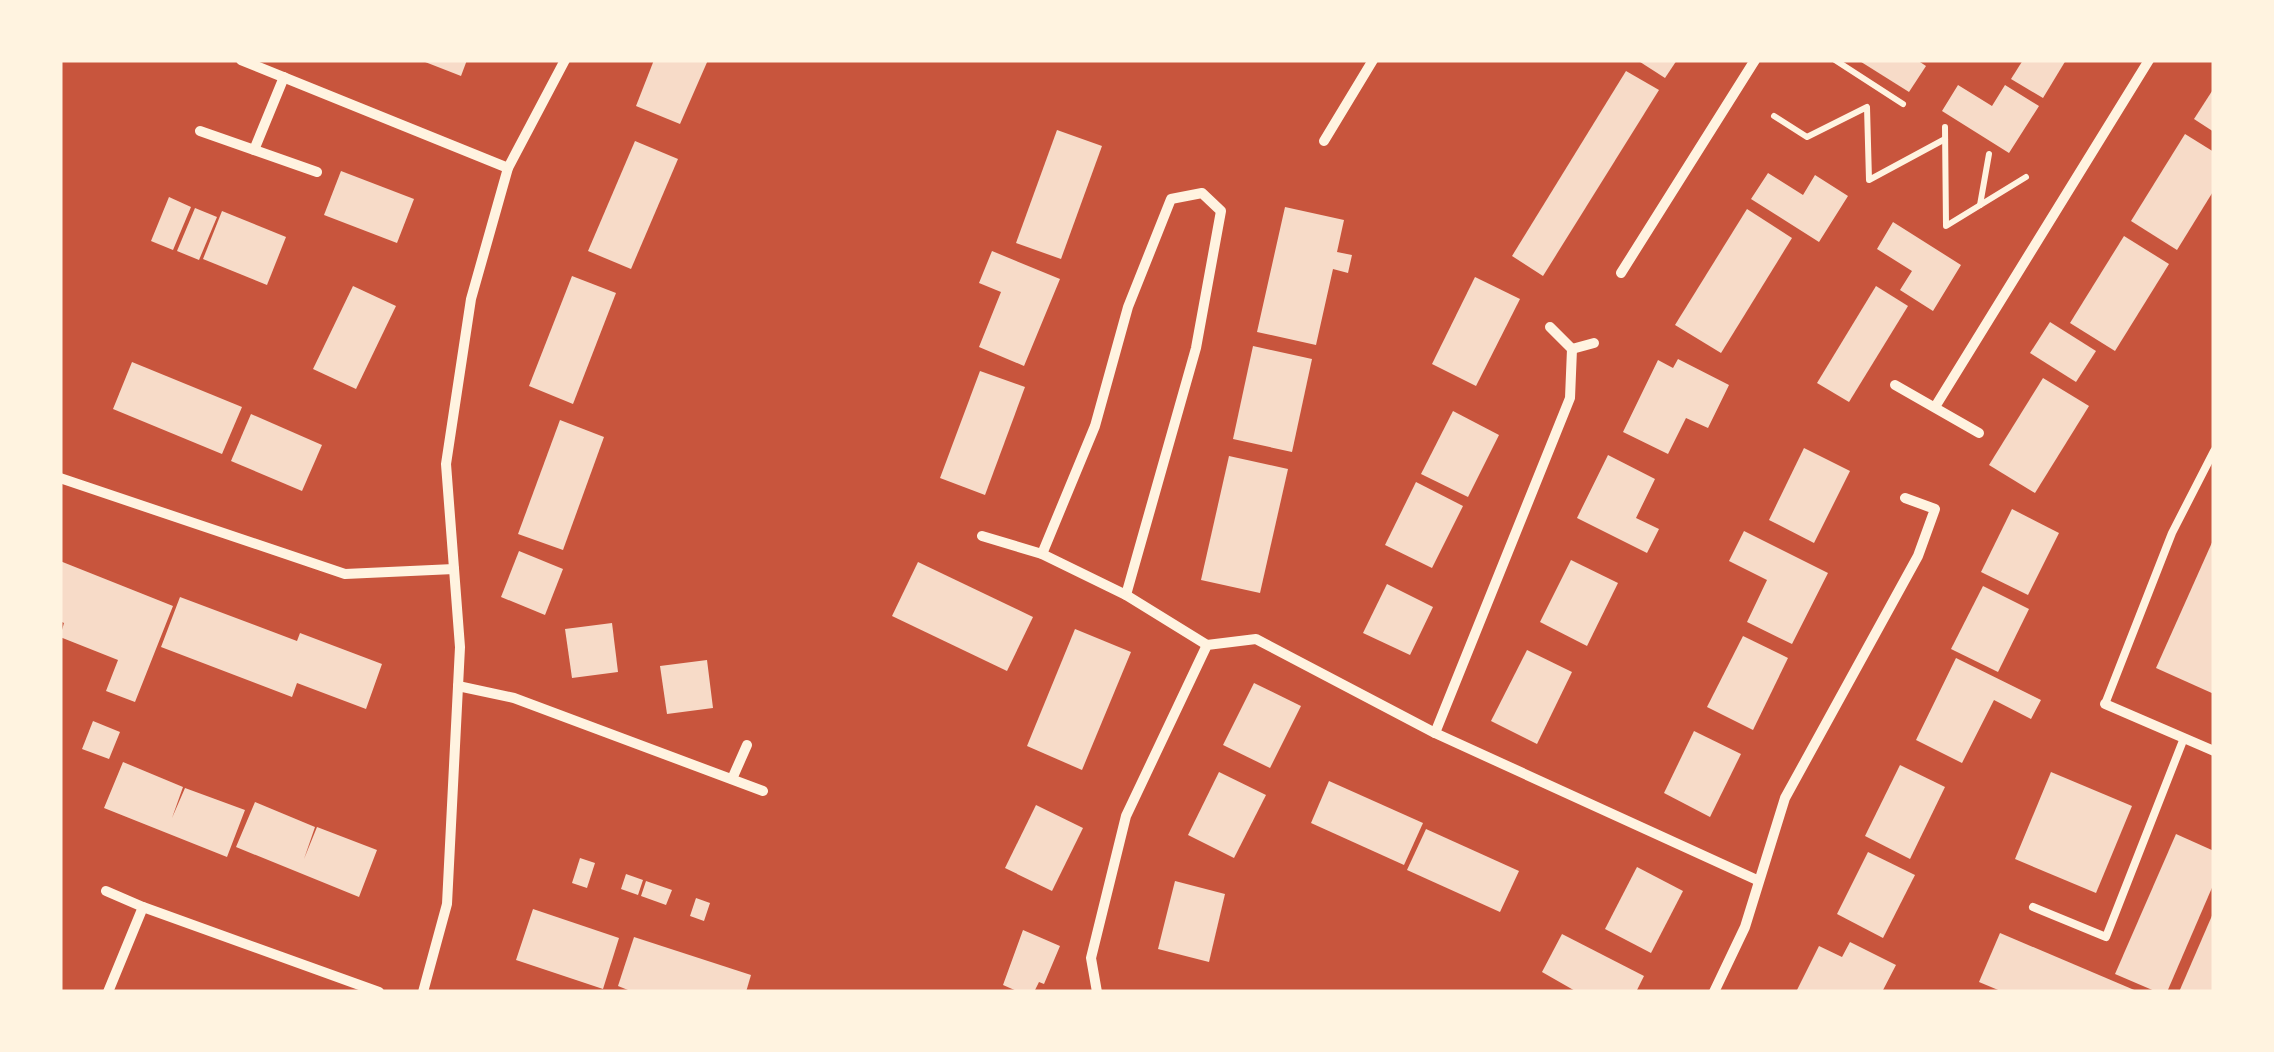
<svg xmlns="http://www.w3.org/2000/svg" width="2274" height="1052" viewBox="0 0 2274 1052" font-family="'Source Serif 4',serif">
  <rect width="100%" height="100%" fill="#c8553d"/>
  <g fill="#f7dbc8">
    <path d="M420 60H467L461 76Z"/>
    <path d="M654 60H708L680 124 636 106Z"/>
    <path d="M1637 60H1677L1665 78Z"/>
    <path d="M1858 60H1917L1926 66 1909 92Z"/>
    <path d="M2023 60H2066L2043 98 2011 79Z"/>
    <path d="M1626 71 1659 90 1543 276 1512 256Z"/>
    <path d="M1958 85 1992 106 2005 85 2039 106 2009 153 1942 111Z"/>
    <path d="M2214 88V132L2194 119Z"/>
    <path d="M1057 130 1102 146 1061 259 1016 243Z"/>
    <path d="M2185 134 2214 152V190L2177 250 2131 221Z"/>
    <path d="M635 141 678 159 631 269 588 251Z"/>
    <path d="M341 171 414 199 397 243 324 215Z"/>
    <path d="M1768 173 1803 195 1815 175 1848 196 1819 242 1751 199Z"/>
    <path d="M169 197 191 207 173 250 151 241Z"/>
    <path d="M1285 207 1344 220 1337 252 1352 255 1348 273 1333 269 1316 345 1257 332Z"/>
    <path d="M195 208 217 217 199 260 177 251Z"/>
    <path d="M1747 209 1792 238 1721 353 1675 325Z"/>
    <path d="M222 211 286 237 267 285 203 259Z"/>
    <path d="M1893 222 1961 265 1933 311 1900 290 1912 271 1877 249Z"/>
    <path d="M2124 236 2169 264 2115 351 2070 323Z"/>
    <path d="M992 251 1060 279 1024 366 979 347 1001 292 979 283Z"/>
    <path d="M572 276 616 293 573 404 529 386Z"/>
    <path d="M1475 277 1520 299 1476 386 1432 364Z"/>
    <path d="M353 286 396 306 356 389 313 369Z"/>
    <path d="M1876 286 1908 306 1849 402 1817 383Z"/>
    <path d="M2050 322 2096 351 2076 382 2030 353Z"/>
    <path d="M1253 346 1312 359 1292 452 1233 439Z"/>
    <path d="M1678 359 1729 385 1708 428 1686 418 1668 454 1623 432 1658 360 1673 368Z"/>
    <path d="M132 362 242 407 222 454 113 409Z"/>
    <path d="M980 371 1025 387 985 495 940 478Z"/>
    <path d="M2043 378 2089 406 2035 493 1989 465Z"/>
    <path d="M1453 411 1499 435 1468 497 1421 474Z"/>
    <path d="M251 414 322 445 302 491 231 461Z"/>
    <path d="M560 420 604 437 563 550 518 534Z"/>
    <path d="M1804 448 1850 471 1814 543 1769 520Z"/>
    <path d="M1608 455 1655 479 1636 518 1659 529 1647 553 1577 518Z"/>
    <path d="M1229 456 1288 469 1260 593 1201 580Z"/>
    <path d="M1416 482 1463 506 1432 568 1385 545Z"/>
    <path d="M2012 509 2059 533 2028 595 1981 572Z"/>
    <path d="M1744 531 1828 573 1792 644 1747 622 1767 580 1729 561Z"/>
    <path d="M2214 538V694L2156 668Z"/>
    <path d="M519 551 563 569 545 615 501 597Z"/>
    <path d="M1571 560 1618 583 1587 646 1540 622Z"/>
    <path d="M60 561 173 606 135 702 106 691 118 660 60 637 64 623 60 621Z"/>
    <path d="M918 562 1033 617 1007 671 892 616Z"/>
    <path d="M1387 584 1433 607 1410 655 1363 633Z"/>
    <path d="M1983 586 2029 609 1998 672 1951 649Z"/>
    <path d="M180 597 297 641 300 633 382 664 366 709 297 683 292 697 161 647Z"/>
    <path d="M612 623 618 672 572 678 565 629Z"/>
    <path d="M1075 629 1131 652 1082 770 1027 746Z"/>
    <path d="M1743 636 1788 658 1753 730 1707 707Z"/>
    <path d="M1527 650 1572 672 1537 744 1491 721Z"/>
    <path d="M1956 658 2041 700 2031 719 1994 700 1962 763 1916 740Z"/>
    <path d="M707 660 713 708 667 714 660 666Z"/>
    <path d="M1254 683 1301 706 1270 768 1223 745Z"/>
    <path d="M93 721 120 732 109 759 82 749Z"/>
    <path d="M1694 731 1741 754 1710 817 1664 793Z"/>
    <path d="M123 762 183 787 172 818 185 788 245 810 227 857 104 808Z"/>
    <path d="M1900 765 1945 787 1910 859 1865 836Z"/>
    <path d="M1219 772 1266 795 1234 858 1188 835Z"/>
    <path d="M2051 772 2132 806 2096 893 2015 859Z"/>
    <path d="M1329 781 1423 823 1404 865 1311 823Z"/>
    <path d="M255 802 315 827 304 859 317 827 377 850 359 897 236 847Z"/>
    <path d="M1036 805 1083 828 1052 891 1005 868Z"/>
    <path d="M1426 829 1519 871 1500 912 1407 870Z"/>
    <path d="M2176 834 2214 851V883L2167 992H2157L2115 974Z"/>
    <path d="M1868 852 1915 875 1883 938 1837 914Z"/>
    <path d="M580 858 595 863 587 888 572 883Z"/>
    <path d="M1637 867 1683 891 1651 953 1605 929Z"/>
    <path d="M626 874 643 880 638 895 621 889Z"/>
    <path d="M646 881 672 890 666 905 641 896Z"/>
    <path d="M1175 881 1225 894 1209 962 1158 949Z"/>
    <path d="M696 898 710 903 704 921 690 916Z"/>
    <path d="M533 909 619 938 603 989 516 960Z"/>
    <path d="M2214 911V992H2179Z"/>
    <path d="M1023 930 1060 946 1044 984 1039 982 1034 992H1019L1003 985Z"/>
    <path d="M2000 933 2139 992H2003L1979 982Z"/>
    <path d="M1562 934 1644 976 1636 992H1577L1542 972Z"/>
    <path d="M634 937 751 975 746 992H633L618 986Z"/>
    <path d="M1850 942 1896 965 1882 992H1796L1819 946 1842 957Z"/>
  </g>
  <g fill="none" stroke-linecap="round" stroke-linejoin="round">
    <g stroke="#fff3e0" stroke-width="6">
      <path d="M1835 60 1903 104"/>
      <path d="M1774 116 1807 137 1867 107 1869 180 1945 139"/>
      <path d="M1945 127 1946 226 2026 177"/>
      <path d="M1980 205 1989 154"/>
    </g>
    <g stroke="#fff3e0" stroke-width="8">
      <path d="M2105 704 2172 533 2214 451"/>
      <path d="M2033 907 2106 937 2184 738"/>
    </g>
    <g stroke="#fff3e0" stroke-width="10">
      <path d="M241 60 508 168"/>
      <path d="M200 131 317 172"/>
      <path d="M1324 141 1373 60"/>
      <path d="M254 150 284 77"/>
      <path d="M1621 273 1755 60"/>
      <path d="M1572 349 1594 343"/>
      <path d="M1895 385 1979 433"/>
      <path d="M1935 407 2149 60"/>
      <path d="M60 478 345 574 454 569"/>
      <path d="M982 536 1042 554 1126 595 1207 645"/>
      <path d="M1042 554 1095 426 1128 307 1171 199 1202 193 1221 211 1196 348 1126 595"/>
      <path d="M458 686 514 698 763 791"/>
      <path d="M2105 704 2214 751"/>
      <path d="M1435 733 1570 398 1572 349 1550 327"/>
      <path d="M732 779 747 745"/>
      <path d="M106 891 143 907 379 992"/>
      <path d="M108 992 143 907"/>
      <path d="M423 992 447 904 460 647 446 464 471 299 508 168 565 60"/>
      <path d="M1097 992 1091 958 1126 816 1207 645 1256 639 1435 733 1757 880"/>
      <path d="M1714 992 1745 927 1785 798 1918 556 1935 509 1905 498"/>
    </g>
  </g>
  <rect width="2274" height="1052" fill="none" stroke="#fff3e0" stroke-width="125"/>
</svg>
